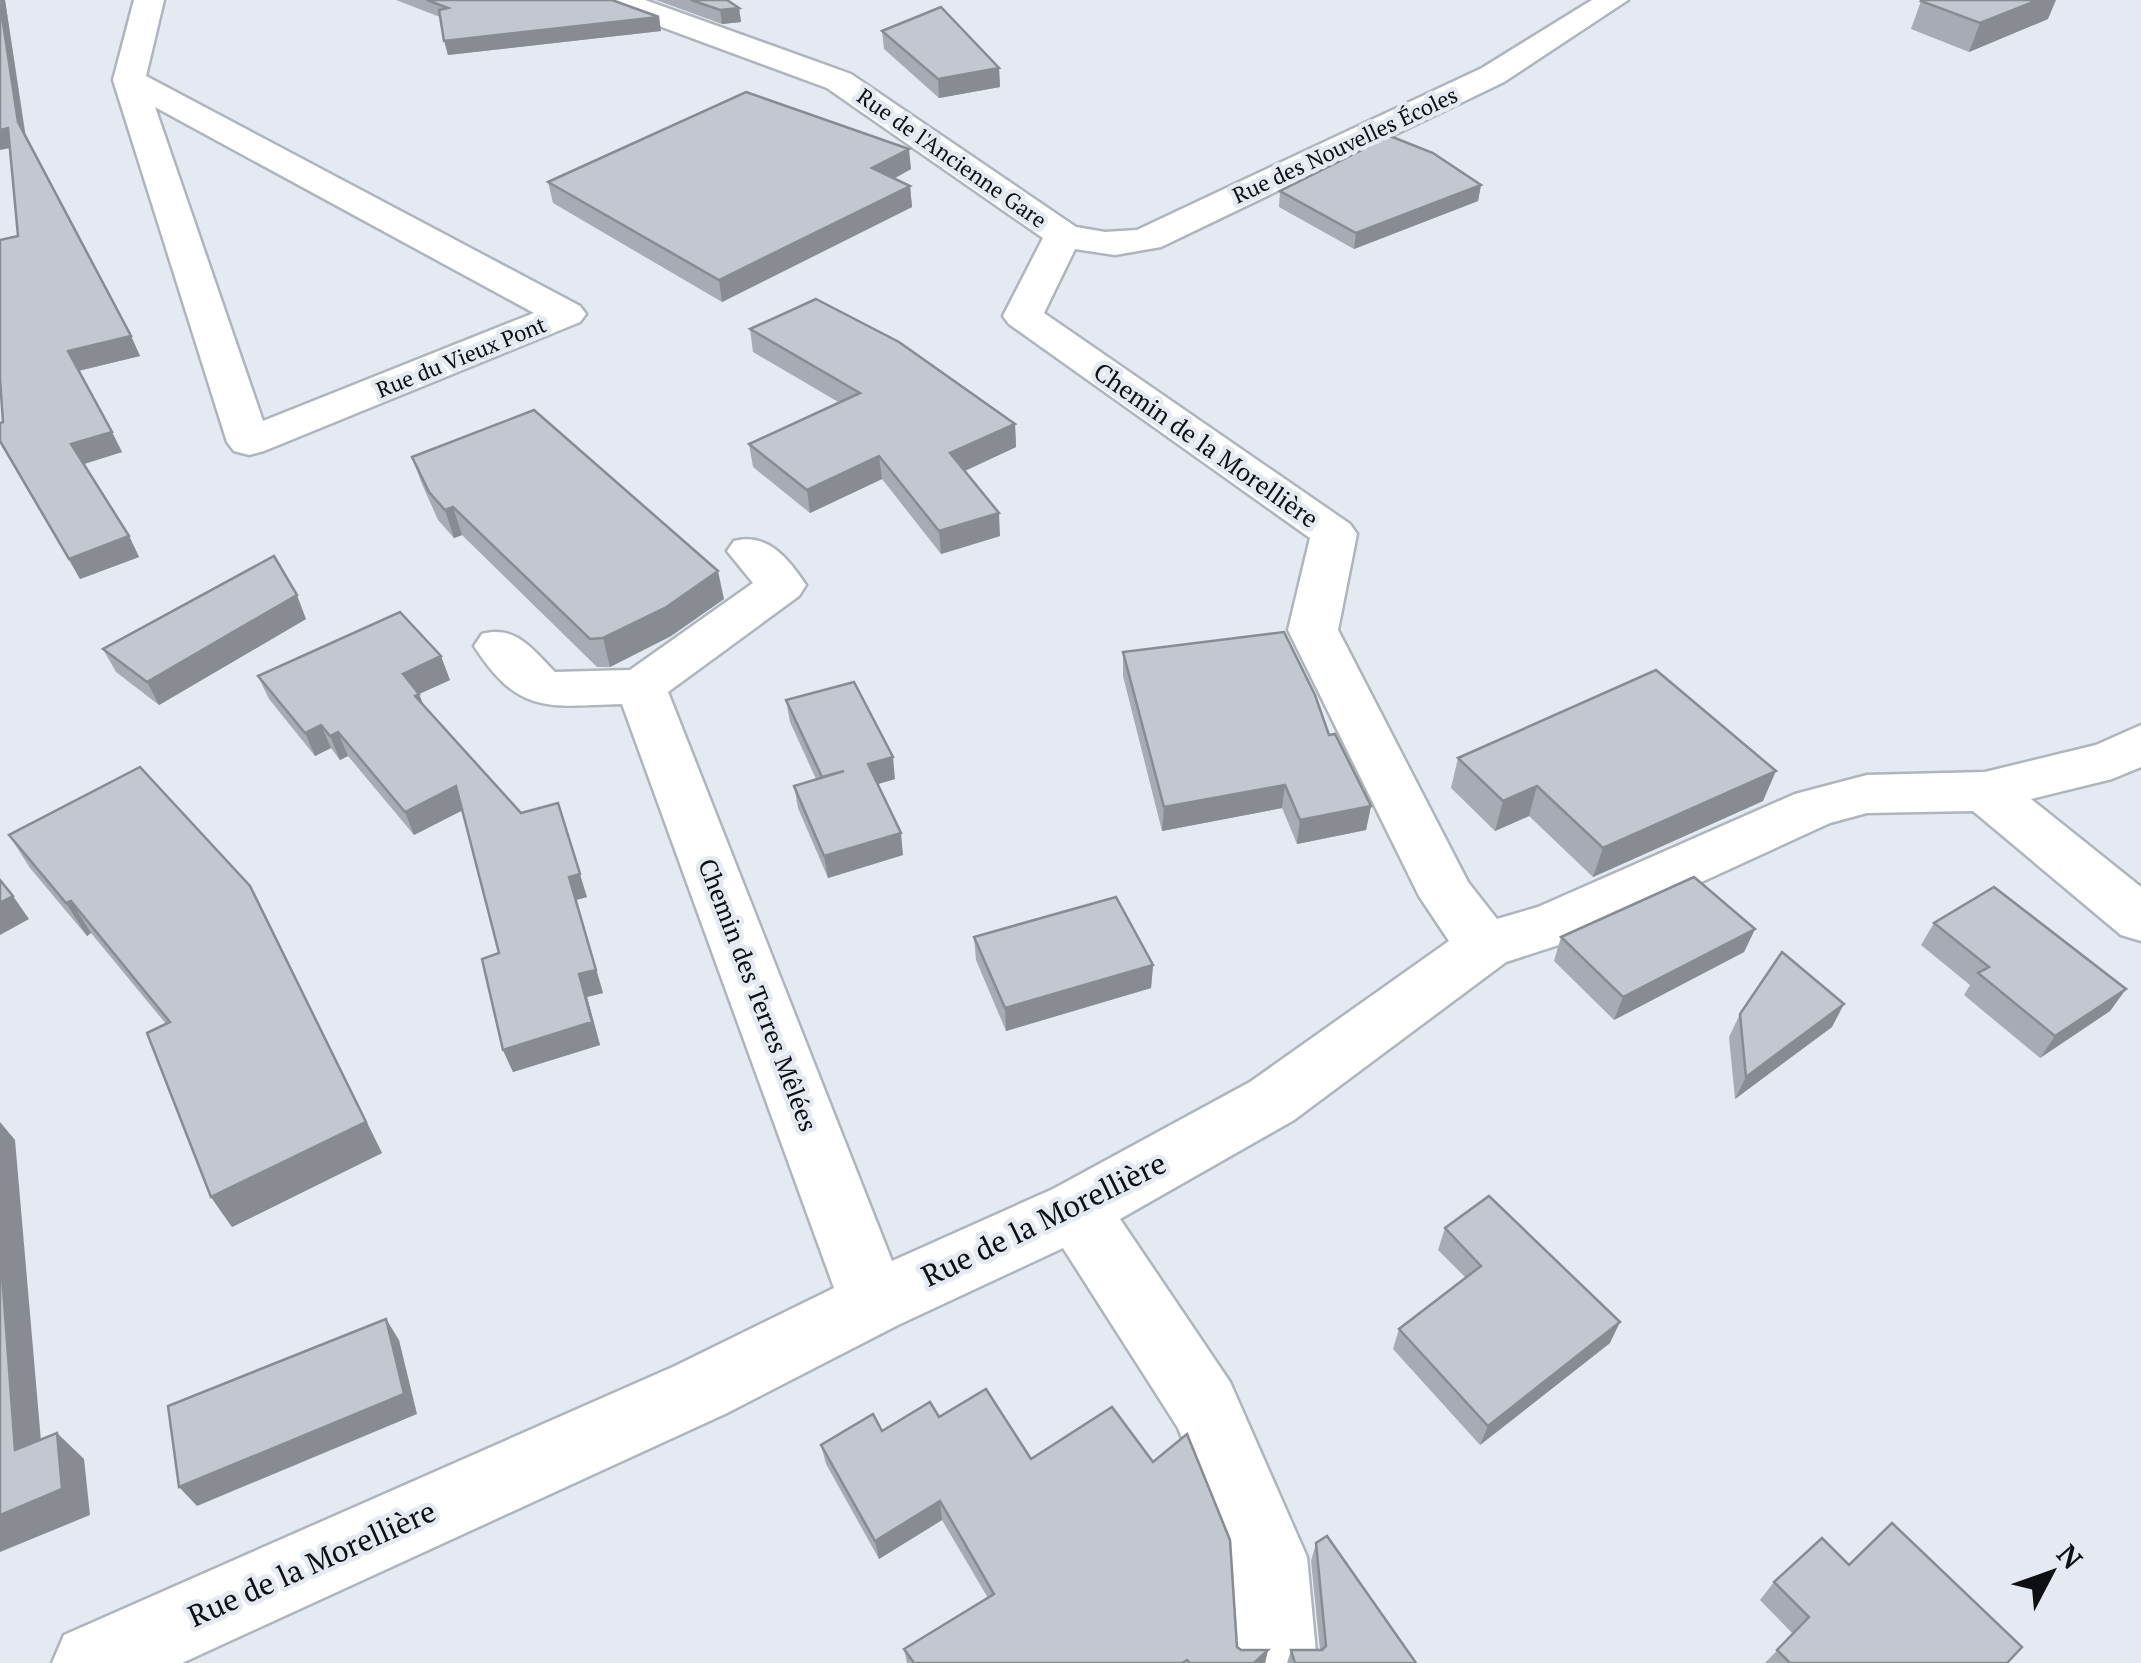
<svg xmlns="http://www.w3.org/2000/svg" width="2141" height="1663" viewBox="0 0 2141 1663" font-family="'PT Serif',serif">
  <rect width="100%" height="100%" fill="#e4e9f2"/>
  <g fill="none" stroke-linecap="round" stroke-linejoin="round">
    <defs>
      <g id="minor">
        <path d="M134 0H164L146 76 580 306 586 314 580 322 264 451 249 455 234 451 227 442 113 80ZM155 107 534 313 263 421Z"/>
        <path d="M601 0H645L851 74 1076 227 1105 232 1137 230 1482 68 1592 0H1628L1504 82 1161 247 1115 255 1075 249 1044 313 1350 524 1357 534 1338 630 1468 882 1497 919 1538 907 1795 794 1867 775 1985 772 2096 745 2141 725V767L2112 779 2031 799 2141 887V941L2121 935 1973 811 1867 813 1830 823 1577 939 1506 962 1294 1120 1120 1219 1230 1382 1307 1557 1317 1663H1237L1231 1557 1178 1428 1063 1248 898 1325 725 1414 182 1663H52L64 1635 675 1366 834 1288 622 704C549 706 519 716 474 646L482 634C516 625 532 649 555 672L630 670 753 583 727 551 734 541C767 532 788 558 806 585L799 596 668 692 892 1261 1053 1189 1250 1082 1449 941 1419 896 1288 630 1310 538 1009 324 1003 316 1043 238 827 88 605 6Z"/>
      </g>
    </defs>
    <use href="#minor" stroke="#afb5bd" stroke-width="5"/>
    <use href="#minor" fill="#fff" fill-rule="evenodd"/>
  </g>
  <g fill="#a7abb3">
    <path d="M0 0H5L26 137 131 336 140 356 79 371 122 452 83 464 129 536 139 557 80 579 0 443V423L3 422 18 236 10 148Z"/>
    <path d="M396 0H612L659 17 661 31 448 55 440 17Z"/>
    <path d="M656 0H727L739 8 741 22 722 24Z"/>
    <path d="M1921 1 2048 19 1969 52 1911 29Z"/>
    <path d="M882 31 999 68 1000 87 939 98 884 49Z"/>
    <path d="M911 169 894 179 910 186 912 207 722 302 553 203 548 182Z"/>
    <path d="M1481 185 1478 201 1354 249 1279 207 1280 191Z"/>
    <path d="M750 329 1015 424 1016 447 964 471 1000 536 941 554 882 479 810 513 753 467 749 444 840 403 753 352Z"/>
    <path d="M412 457 724 599 671 636 610 667H597L462 535 454 538 438 520 422 484Z"/>
    <path d="M306 619 159 705 116 672 103 649Z"/>
    <path d="M1123 652 1329 735 1371 806 1366 830 1297 844 1282 808 1162 831 1123 676Z"/>
    <path d="M258 676 450 680 419 694 423 704 587 897 576 900 603 993 587 997 600 1045 513 1072 503 1050 499 953 463 810 414 835 348 756 340 760 331 748 315 756 269 699Z"/>
    <path d="M786 700 895 779 878 784 903 855 828 878 798 808 794 786 816 779 790 722Z"/>
    <path d="M1458 758 1763 801 1593 877 1529 816 1495 831 1451 788Z"/>
    <path d="M9 835 250 886 382 1153 232 1227 211 1197 166 1024 91 933 87 936 30 868Z"/>
    <path d="M1934 923 2126 989 2110 1011 2040 1058 1964 995 1970 985 1921 945Z"/>
    <path d="M1755 929 1744 952 1614 1020 1554 961 1561 937Z"/>
    <path d="M974 937 1153 965 1151 988 1006 1031 976 960Z"/>
    <path d="M1740 1014 1832 1027 1735 1099 1729 1037Z"/>
    <path d="M1445 1228 1610 1343 1480 1445 1393 1349 1399 1329 1466 1278 1438 1250Z"/>
    <path d="M939 1417 1031 1459 1241 1650H1268L1265 1663H907L904 1649 988 1598 942 1520 879 1559 826 1464 821 1445Z"/>
    <path d="M1316 1543 1416 1663H1287L1291 1650H1320L1311 1561Z"/>
    <path d="M1849 1565 2007 1663H1765L1793 1634 1760 1600 1774 1582Z"/>
  </g>
  <g fill="#888b92">
    <path d="M0 0H5L26 141 18 122Z"/>
    <path d="M2038 0H2056L2048 19 1969 52 1980 23Z"/>
    <path d="M739 8 741 22 722 24 720 10Z"/>
    <path d="M659 17 661 31 448 55 444 41Z"/>
    <path d="M999 68 1000 87 939 98 938 79Z"/>
    <path d="M8 128 16 147 0 150V130Z"/>
    <path d="M909 149 911 169 874 189 872 168Z"/>
    <path d="M1481 185 1478 201 1354 249 1356 233Z"/>
    <path d="M910 186 912 207 722 302 719 280Z"/>
    <path d="M131 336 140 356 77 371 68 351Z"/>
    <path d="M1015 424 1016 447 952 477 950 453Z"/>
    <path d="M112 432 122 452 81 465 71 444Z"/>
    <path d="M879 456 882 479 810 513 807 490Z"/>
    <path d="M453 507 462 535 454 538 445 510Z"/>
    <path d="M999 513 1000 536 941 554 939 531Z"/>
    <path d="M129 536 139 557 80 579 69 559Z"/>
    <path d="M718 571 724 599 671 636 610 667 603 638Z"/>
    <path d="M297 595 306 619 159 705 147 682Z"/>
    <path d="M441 656 450 680 419 694 428 717 403 674Z"/>
    <path d="M321 725 331 748 315 756 305 733Z"/>
    <path d="M338 732 348 756 340 760 330 736Z"/>
    <path d="M893 757 895 779 871 786 868 764Z"/>
    <path d="M1776 771 1763 801 1593 877 1603 848Z"/>
    <path d="M1285 785 1282 808 1162 831 1164 807Z"/>
    <path d="M456 786 465 809 414 835 405 812Z"/>
    <path d="M1537 786 1529 816 1495 831 1503 801Z"/>
    <path d="M558 803 587 897 576 900 603 993 587 997 600 1045 513 1072 503 1050 579 974 569 877Z"/>
    <path d="M1371 806 1366 830 1297 844 1300 820Z"/>
    <path d="M901 833 903 855 828 878 824 856Z"/>
    <path d="M250 886 382 1153 232 1227 211 1197Z"/>
    <path d="M13 896 29 919 0 935V903Z"/>
    <path d="M71 901 91 933 87 936 66 903Z"/>
    <path d="M1755 929 1744 952 1614 1020 1623 997Z"/>
    <path d="M1153 965 1151 988 1006 1031 1005 1008Z"/>
    <path d="M2126 989 2110 1011 2040 1058 2055 1036Z"/>
    <path d="M1844 1004 1832 1027 1735 1099 1746 1077Z"/>
    <path d="M0 1122 15 1140 44 1476 15 1450 0 1247Z"/>
    <path d="M386 1319 399 1340 417 1414 197 1506 179 1487Z"/>
    <path d="M1620 1322 1610 1343 1480 1445 1488 1426Z"/>
    <path d="M57 1433 84 1459 90 1515 0 1552V1515Z"/>
    <path d="M940 1501 942 1520 879 1559 875 1541Z"/>
    <path d="M1268 1650 1265 1663H1254Z"/>
  </g>
  <g fill="#c2c7d0" stroke="#888b92" stroke-width="2.5">
    <path d="M427 0H612L659 17 444 41 439 10 448 8Z"/>
    <path d="M691 0H727L739 8 720 10Z"/>
    <path d="M1922 0H2038L1980 23 1921 1Z"/>
    <path d="M0 3 18 122 131 336 68 351 112 432 71 444 129 536 69 559 0 441V423L3 422 0 379V240L18 236 8 128 0 130Z"/>
    <path d="M941 7 999 68 938 79 882 31Z"/>
    <path d="M746 92 909 149 872 168 910 186 719 280 548 182Z"/>
    <path d="M1390 136 1433 153 1481 185 1356 233 1280 191Z"/>
    <path d="M816 299 899 342 1015 424 950 453 999 513 939 531 879 456 807 490 749 444 860 393 750 329Z"/>
    <path d="M534 410 718 571 665 608 603 638 590 639 453 507 445 510 429 492 412 457Z"/>
    <path d="M274 556 297 595 147 682 103 649Z"/>
    <path d="M400 612 441 656 403 674 419 694 415 696 521 813 558 803 580 874 569 877 596 970 579 974 592 1022 503 1050 482 959 499 953 456 786 405 812 338 732 330 736 321 725 305 733 258 676Z"/>
    <path d="M1284 632 1315 695 1329 735 1335 734 1371 806 1300 820 1285 785 1164 807 1123 652Z"/>
    <path d="M1656 670 1776 771 1603 848 1537 786 1503 801 1458 758Z"/>
    <path d="M854 682 893 757 868 764 901 833 824 856 794 786 844 771 822 777 786 700Z"/>
    <path d="M140 767 250 886 366 1122 211 1197 147 1033 170 1022 71 901 66 903 9 835Z"/>
    <path d="M1694 877 1755 929 1623 997 1561 937Z"/>
    <path d="M0 880 13 896 0 903Z"/>
    <path d="M1994 887 2126 989 2055 1036 1978 973 1989 967 1934 923Z"/>
    <path d="M1116 897 1153 965 1005 1008 974 937Z"/>
    <path d="M1782 952 1844 1004 1746 1077 1740 1014Z"/>
    <path d="M1489 1196 1620 1322 1488 1426 1399 1329 1481 1266 1445 1228Z"/>
    <path d="M0 1247 15 1450 57 1433 62 1489 0 1515Z"/>
    <path d="M386 1319 404 1394 179 1487 168 1406Z"/>
    <path d="M986 1389 1031 1459 1112 1407 1153 1462 1187 1434 1230 1540 1237 1647 1241 1650H1268L1254 1663H1190L1187 1660 1182 1663H914L904 1649 994 1594 940 1501 875 1541 821 1445 873 1414 882 1431 930 1402 939 1417Z"/>
    <path d="M1892 1523 2022 1647 2007 1663H1790L1777 1650 1809 1617 1774 1582 1822 1538 1849 1565Z"/>
    <path d="M1327 1536 1416 1663H1295L1291 1650H1322L1326 1646 1316 1543Z"/>
  </g>
  <g text-anchor="middle" stroke-width="9" stroke-linejoin="round" paint-order="stroke">
    <g font-size="22" fill="#0d0f12" stroke="#e4e9f2">
      <text transform="translate(1345 145) rotate(-25)" y="8">Rue des Nouvelles Écoles</text>
      <text transform="translate(952 158) rotate(35)" y="8">Rue de l'Ancienne Gare</text>
      <text transform="translate(461 357) rotate(-22)" y="8">Rue du Vieux Pont</text>
    </g>
    <g font-size="25" fill="#0d0f12" stroke="#e4e9f2">
      <text transform="translate(1206 445) rotate(35)" y="9">Chemin de la Morellière</text>
      <text transform="translate(758 995) rotate(69)" y="9">Chemin des Terres Mêlées</text>
    </g>
    <g font-size="30" fill="#0d0f12" stroke="#e4e9f2">
      <text transform="translate(1044 1220) rotate(-26)" y="10">Rue de la Morellière</text>
      <text transform="translate(312 1564) rotate(-24)" y="10">Rue de la Morellière</text>
    </g>
  </g>
  <g transform="translate(2051 1573) rotate(49)" stroke="#e4e9f2" stroke-width="8" paint-order="stroke">
  <path d="M0-8L18 38L0 25L-18 38Z" fill="#0d0f12"/>
  <text y="-15" font-size="28" font-weight="bold" text-anchor="middle" fill="#0d0f12">N</text>
  </g>
</svg>
